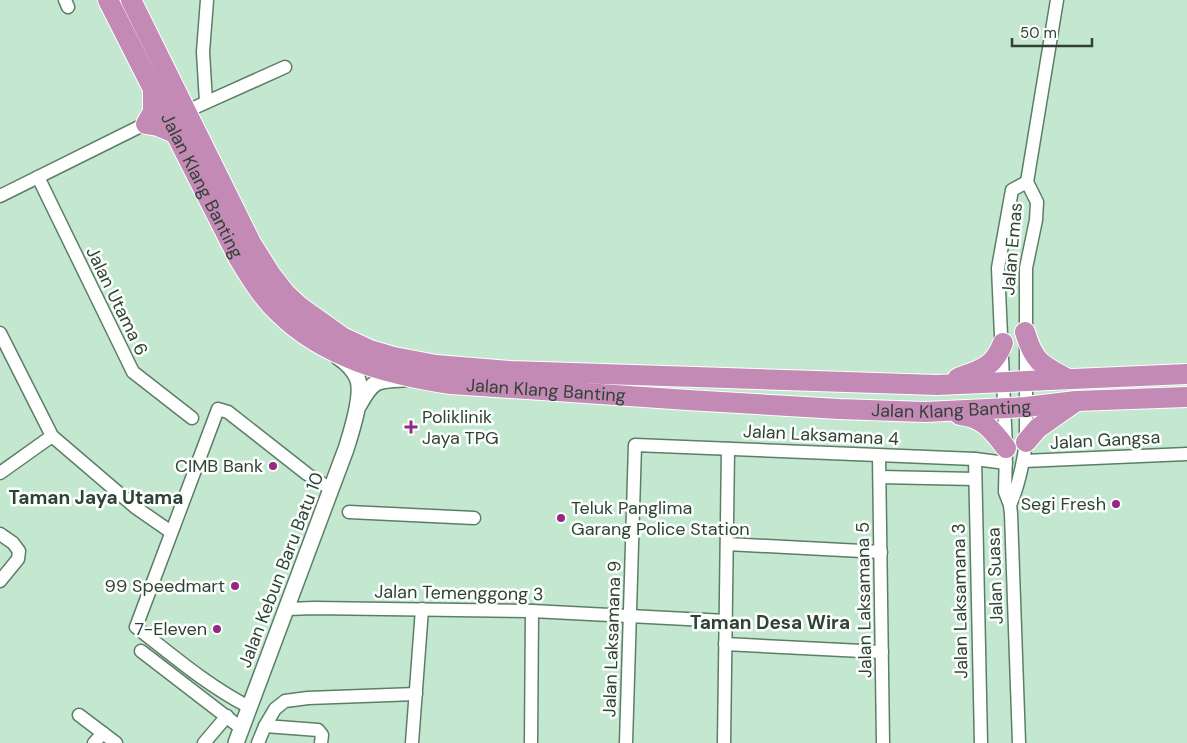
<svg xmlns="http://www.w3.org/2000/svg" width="1187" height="743" viewBox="0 0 1187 743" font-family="'DM Sans',sans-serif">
  <rect width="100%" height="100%" fill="#c3e8cf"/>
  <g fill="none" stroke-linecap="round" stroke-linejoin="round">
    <defs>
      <g id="minor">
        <path d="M65 0 68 7"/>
        <path d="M206 102 203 52 207 0"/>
        <path d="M187 111 285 67"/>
        <path d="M38 177 133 372 192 418"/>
        <path d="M1027 182 1057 0"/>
        <path d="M0 196 151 121"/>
        <path d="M0 333 52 436 135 507 171 532"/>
        <path d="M879 456 883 743"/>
        <path d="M975 459 981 743"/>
        <path d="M1024 461 1187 454"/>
        <path d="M0 473 52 436"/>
        <path d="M880 477 975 479"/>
        <path d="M1010 505C1019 485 1023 464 1026 442V268L1036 220 1037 202 1027 182"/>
        <path d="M349 512 474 518"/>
        <path d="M0 534 13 543 19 551 18 559 0 581"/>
        <path d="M727 544 881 552"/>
        <path d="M287 609 314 608 532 611 726 621"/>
        <path d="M725 644 882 652"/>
        <path d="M141 651 241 728"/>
        <path d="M249 707C208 686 172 655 136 627L218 409 228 412 307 474 331 489"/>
        <path d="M79 715 116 743"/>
        <path d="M265 726 318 730 322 735 321 743"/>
        <path d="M94 743 103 733"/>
        <path d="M204 743 227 716"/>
        <path d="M258 743 265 726 275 709 285 701 308 698 416 694"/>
        <path d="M412 743 422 609"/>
        <path d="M531 743 532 611"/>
        <path d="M626 743 635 445 975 459 1006 463"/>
        <path d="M724 743 728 449"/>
        <path d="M1019 743 1011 514 1010 505 1005 492 1006 448 998 268 1012 190 1027 182"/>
      </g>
      <g id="tertiary">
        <path d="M359 405C373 380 376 380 404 379"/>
        <path d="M236 743 346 449C351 433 363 397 358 380 355 371 346 362 338 357"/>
      </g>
      <g id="trunk">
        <path id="s1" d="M108 0 238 257C250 277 262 297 279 313 324 358 390 375 451 384L688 400 839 409 925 412 1026 407 1076 401 1187 397"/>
        <path d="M131 0 251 243 271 275 285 293 300 307 342 337 370 350 394 357 436 365 511 371 937 385 1187 374"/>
        <path d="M153 87V112L146 124 158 126 177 134"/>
        <path d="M1025 332C1034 362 1041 365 1068 379"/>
        <path d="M958 378C982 369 993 368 1003 343"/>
        <path d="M960 415C983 417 993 431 1006 448"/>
        <path d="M1026 442 1038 428 1075 402"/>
      </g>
    </defs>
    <use href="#minor" stroke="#5c7e68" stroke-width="15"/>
    <use href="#tertiary" stroke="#5c7e68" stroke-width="18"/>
    <use href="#trunk" stroke="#fff" stroke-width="22"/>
    <use href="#minor" stroke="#fff" stroke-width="12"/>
    <use href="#tertiary" stroke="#fff" stroke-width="15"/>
    <use href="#trunk" stroke="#c48ab6" stroke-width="20"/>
  </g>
  <g fill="#982684" stroke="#fbfffc" stroke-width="2">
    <path d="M408.5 419.5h5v5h5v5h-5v5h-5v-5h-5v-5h5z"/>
    <circle cx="273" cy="466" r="5"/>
    <circle cx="1116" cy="504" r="5"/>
    <circle cx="561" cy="518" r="5"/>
    <circle cx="235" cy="586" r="5"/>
    <circle cx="217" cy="629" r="5"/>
  </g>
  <g text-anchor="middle" stroke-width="5" stroke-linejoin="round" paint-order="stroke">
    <g font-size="18" fill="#324137" stroke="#fbfffc">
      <text dy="6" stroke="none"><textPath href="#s1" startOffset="208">Jalan Klang Banting</textPath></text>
      <text transform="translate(1012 249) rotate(-85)" y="6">Jalan Emas</text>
      <text transform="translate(117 301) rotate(64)" y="6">Jalan Utama 6</text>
      <text dy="6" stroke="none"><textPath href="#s1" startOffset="642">Jalan Klang Banting</textPath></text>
      <text dy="6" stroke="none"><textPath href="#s1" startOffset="1048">Jalan Klang Banting</textPath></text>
      <text transform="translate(821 435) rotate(3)" y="6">Jalan Laksamana 4</text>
      <text transform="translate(1105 440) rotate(-3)" y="6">Jalan Gangsa</text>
      <text transform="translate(281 570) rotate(-69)" y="6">Jalan Kebun Baru Batu 10</text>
      <text transform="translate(995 576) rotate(-92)" y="6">Jalan Suasa</text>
      <text transform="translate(459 593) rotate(1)" y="6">Jalan Temenggong 3</text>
      <text transform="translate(864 600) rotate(-91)" y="6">Jalan Laksamana 5</text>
      <text transform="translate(960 601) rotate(-91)" y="6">Jalan Laksamana 3</text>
      <text transform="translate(612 639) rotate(-88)" y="6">Jalan Laksamana 9</text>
    </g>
    <g font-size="18" fill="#324137" stroke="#fbfffc" text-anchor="end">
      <text x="422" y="423" text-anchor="start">Poliklinik<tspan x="422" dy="21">Jaya TPG</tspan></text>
      <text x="263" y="472">CIMB Bank</text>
      <text x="1106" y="510">Segi Fresh</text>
      <text x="571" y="514" text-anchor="start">Teluk Panglima<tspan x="571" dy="21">Garang Police Station</tspan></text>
      <text x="225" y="592">99 Speedmart</text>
      <text x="207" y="635">7-Eleven</text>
    </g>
    <g font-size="19" font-weight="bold" fill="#324137" stroke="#fbfffc">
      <text x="96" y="504">Taman Jaya Utama</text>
      <text x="770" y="629">Taman Desa Wira</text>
    </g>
  </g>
  <path d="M1012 38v8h80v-8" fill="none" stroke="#324137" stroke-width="2.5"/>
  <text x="1020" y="38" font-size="15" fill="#324137" stroke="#fbfffc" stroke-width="4" paint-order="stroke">50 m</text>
</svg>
